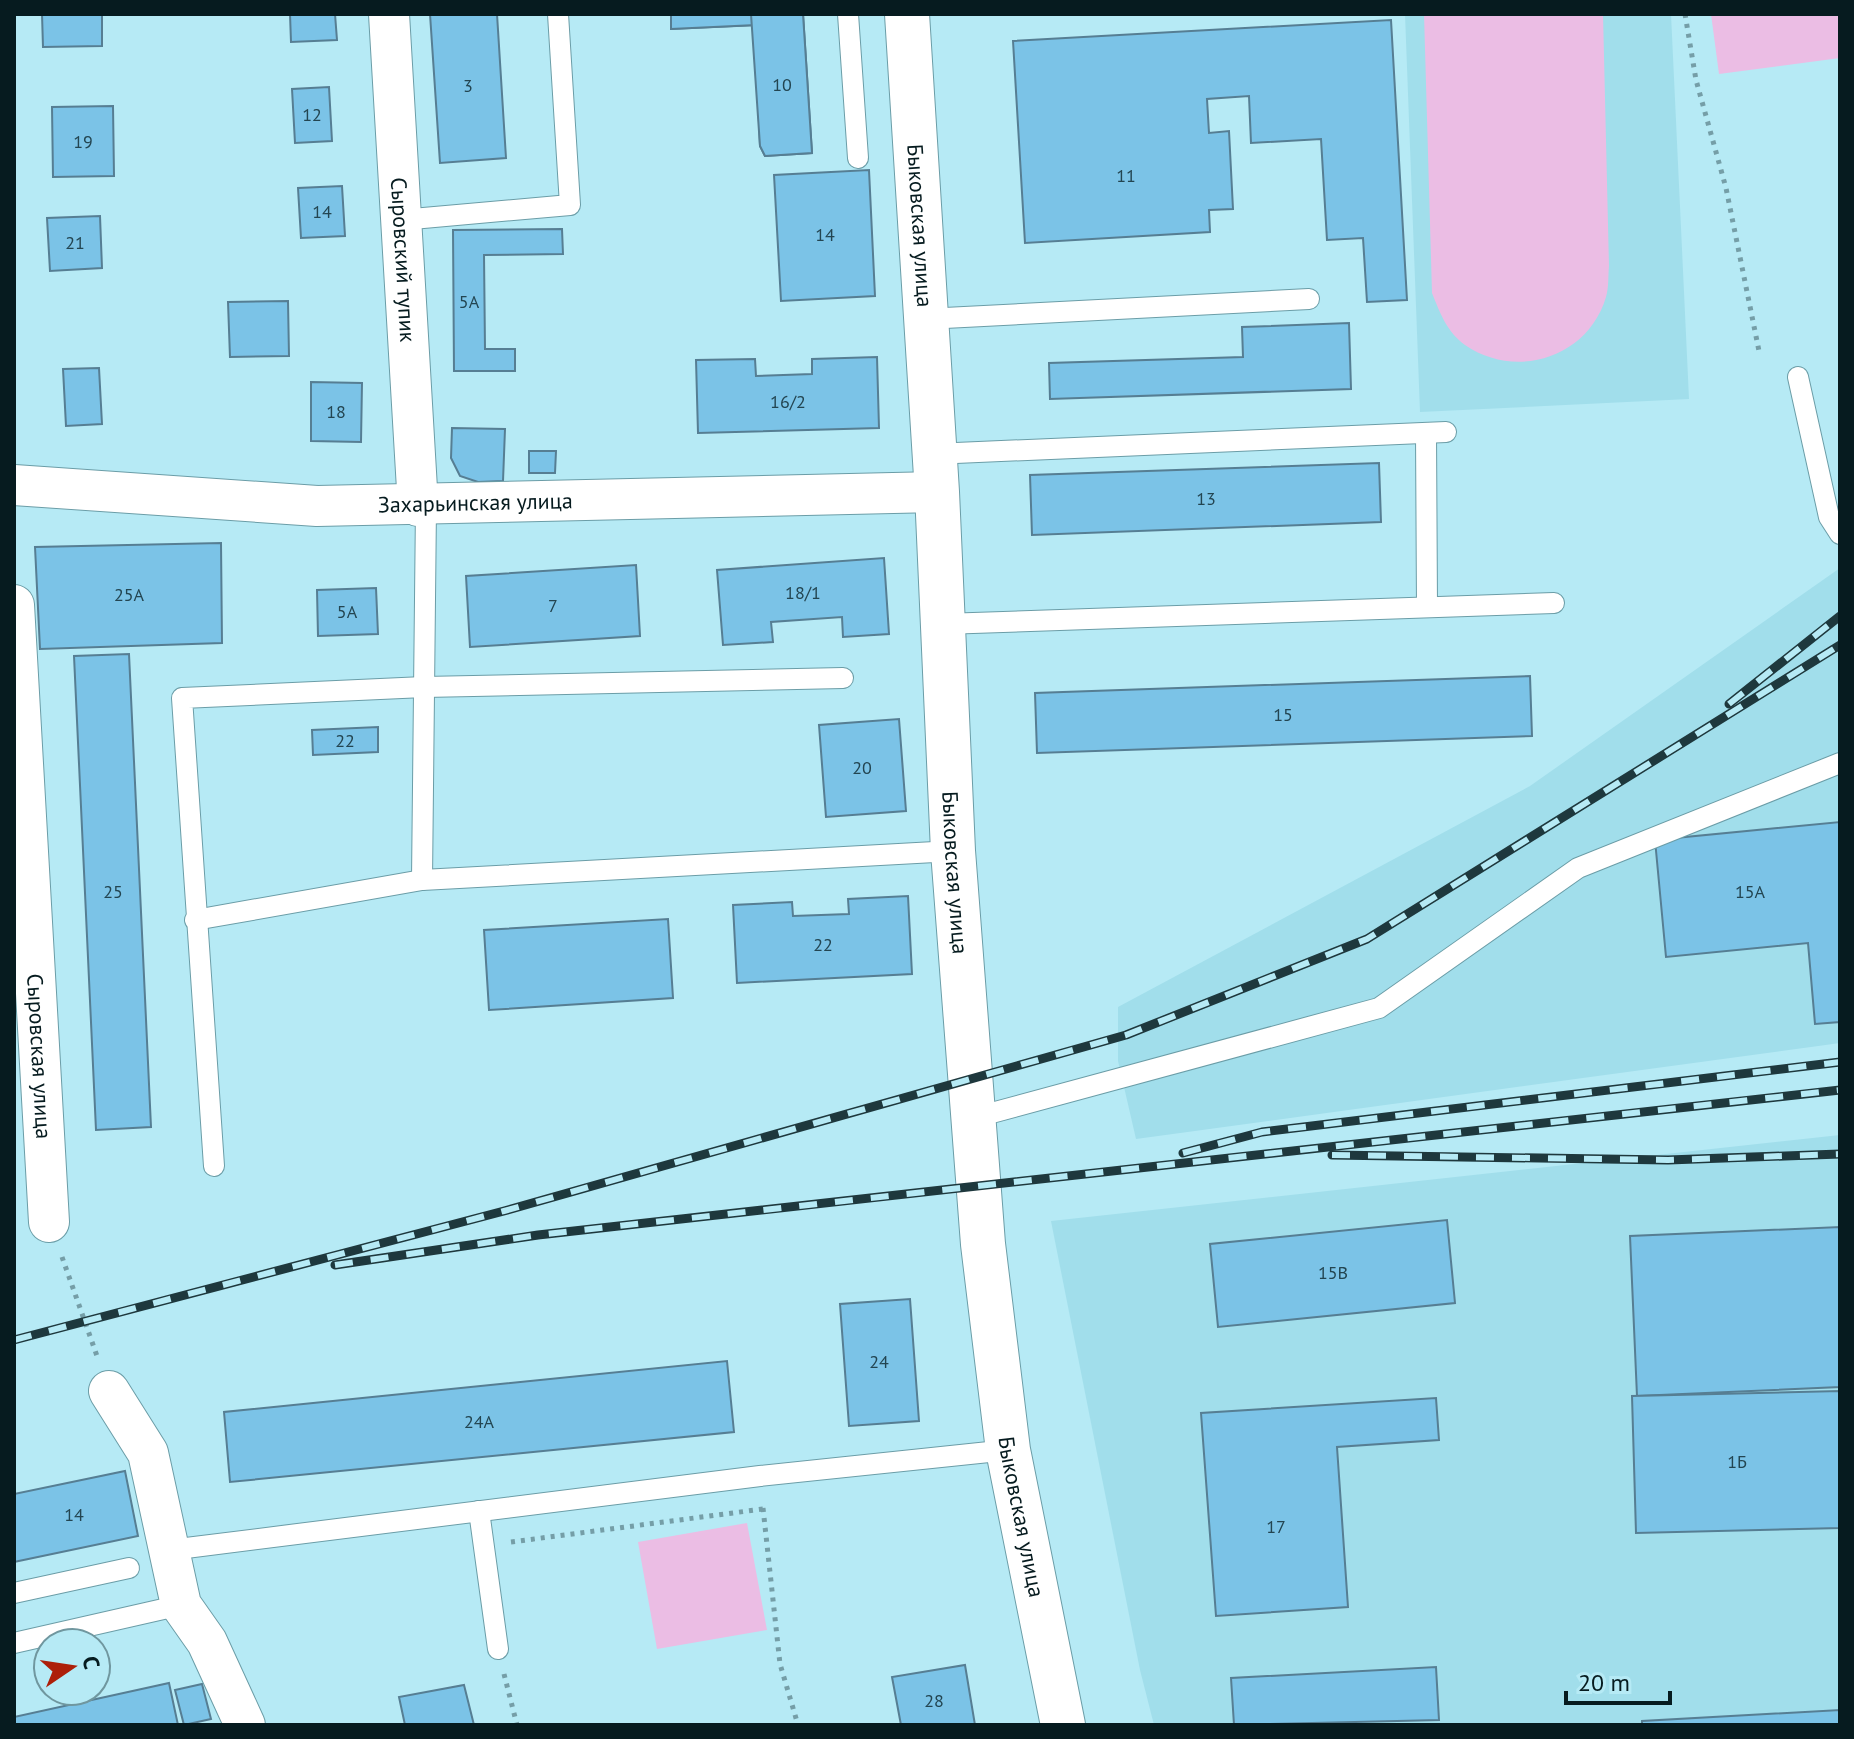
<svg xmlns="http://www.w3.org/2000/svg" width="1854" height="1739" viewBox="0 0 1854 1739" font-family="'PT Sans',sans-serif">
  <rect width="100%" height="100%" fill="#b6eaf5"/>
  <g fill="#a1deeb">
    <path d="M1405 14H1671L1689 399 1420 412Z"/>
    <path d="M1840 568V1043L1136 1139 1118 1061V1007L1530 786Z"/>
    <path d="M1840 1135V1725H1154L1140 1670 1051 1221Z"/>
  </g>
  <g fill="#ebbde4">
    <path d="M1424 14H1603L1609 266C1608 276 1609 287 1606 297 1588 358 1516 380 1465 345 1447 332 1440 313 1432 293Z"/>
    <path d="M1711 14H1840V58L1719 74Z"/>
    <path d="M747 1523 767 1630 657 1649 638 1542Z"/>
  </g>
  <g fill="#7bc3e7" stroke="#567e93" stroke-width="2">
    <path d="M42 14H102V46L43 47Z"/>
    <path d="M290 14H335L337 40 291 42Z"/>
    <path d="M430 14H497L506 158 440 163Z"/>
    <path d="M671 14H802V23L671 29Z"/>
    <path d="M671 14H803L812 153 765 156 760 146 755 25 671 29Z"/>
    <path d="M751 14H803L812 153 765 156 760 146Z"/>
    <path d="M1391 20 1407 300 1367 302 1363 238 1327 240 1321 139 1251 143 1249 96 1207 99 1209 133 1229 131 1233 209 1209 210 1210 232 1025 243 1013 41Z"/>
    <path d="M329 87 332 141 295 143 292 89Z"/>
    <path d="M113 106 114 176 53 177 52 107Z"/>
    <path d="M869 170 875 296 781 301 774 175Z"/>
    <path d="M342 186 345 236 301 238 298 188Z"/>
    <path d="M100 216 102 268 50 271 47 218Z"/>
    <path d="M562 229 563 254 484 255 485 349H515V371H454L453 230Z"/>
    <path d="M288 301 289 356 230 357 228 302Z"/>
    <path d="M1349 323 1351 389 1050 399 1049 363 1243 357 1242 327Z"/>
    <path d="M877 357 879 428 698 433 696 360 755 359 756 376 812 374V359Z"/>
    <path d="M99 368 102 424 66 426 63 369Z"/>
    <path d="M311 382 362 383 361 442 311 441Z"/>
    <path d="M452 428 505 429 503 481 478 482 460 476 451 458Z"/>
    <path d="M529 451H556L555 473H529Z"/>
    <path d="M1379 463 1381 522 1032 535 1030 475Z"/>
    <path d="M221 543 222 643 40 649 35 547Z"/>
    <path d="M884 558 889 634 843 637 842 617 771 622 773 642 723 645 717 570Z"/>
    <path d="M636 565 640 636 470 647 466 576Z"/>
    <path d="M376 588 378 634 318 636 317 590Z"/>
    <path d="M129 654 151 1127 96 1130 74 656Z"/>
    <path d="M1530 676 1532 736 1037 753 1035 693Z"/>
    <path d="M899 719 906 811 826 817 819 725Z"/>
    <path d="M378 727V752L313 755 312 730Z"/>
    <path d="M1840 822V1022L1815 1024 1808 943 1666 957 1655 840Z"/>
    <path d="M908 896 912 974 737 983 733 905 792 902 793 916 849 914 848 899Z"/>
    <path d="M668 919 673 998 489 1010 484 930Z"/>
    <path d="M1447 1220 1455 1303 1218 1327 1210 1244Z"/>
    <path d="M1840 1227V1387L1637 1396 1630 1236Z"/>
    <path d="M910 1299 919 1421 849 1426 840 1304Z"/>
    <path d="M727 1361 734 1432 230 1482 224 1412Z"/>
    <path d="M1840 1391V1528L1636 1533 1632 1396Z"/>
    <path d="M1436 1398 1439 1440 1337 1447 1348 1607 1216 1616 1201 1413Z"/>
    <path d="M125 1471 138 1536 14 1562V1494Z"/>
    <path d="M965 1665 975 1725H901L892 1677Z"/>
    <path d="M1436 1667 1439 1720 1234 1725 1231 1678Z"/>
    <path d="M169 1683 178 1725H14V1717Z"/>
    <path d="M202 1684 211 1719 184 1725 175 1690Z"/>
    <path d="M464 1685 474 1725H405L399 1697Z"/>
    <path d="M1840 1710V1725H1642V1721Z"/>
  </g>
  <g fill="none" stroke-linecap="round" stroke-linejoin="round">
    <defs>
      <g id="service">
        <path d="M848 14 858 158"/>
        <path d="M401 220 570 205 558 14"/>
        <path d="M925 319 1309 299"/>
        <path d="M1798 377 1829 517 1840 534"/>
        <path d="M1426 433 1427 607"/>
        <path d="M933 454 1446 432"/>
        <path d="M943 624 1554 603"/>
        <path d="M422 880 426 506"/>
        <path d="M195 920 422 880 953 851"/>
        <path d="M973 1118 1379 1008 1578 868 1840 763"/>
        <path d="M214 1166 182 698 424 687 843 678"/>
        <path d="M479 1511 498 1649"/>
        <path d="M170 1550 760 1476 1008 1450"/>
        <path d="M14 1593 129 1568"/>
        <path d="M14 1643 181 1605"/>
      </g>
      <g id="minor">
        <path id="s1" d="M389 14 418 506"/>
        <path id="s2" d="M14 485 317 506 937 492"/>
        <path id="s3" d="M14 605 49 1222"/>
        <path d="M109 1391 148 1453 181 1605 207 1642 245 1725"/>
      </g>
      <g id="tertiary">
        <path id="s4" d="M907 14 937 492 953 851 983 1244 1008 1450 1063 1725"/>
      </g>
    </defs>
    <use href="#service" stroke="#6b9da7" stroke-width="22"/>
    <use href="#minor" stroke="#6b9da7" stroke-width="42"/>
    <use href="#tertiary" stroke="#6b9da7" stroke-width="46"/>
    <g stroke="#759ea7" stroke-width="5" stroke-dasharray="4 6" stroke-linecap="butt">
      <path d="M1685 14 1696 80 1726 188 1759 351"/>
      <path d="M62 1257 97 1356"/>
      <path d="M763 1508 780 1664 798 1725"/>
      <path d="M511 1542 763 1509"/>
      <path d="M504 1674 517 1725"/>
    </g>
    <use href="#service" stroke="#fff" stroke-width="20"/>
    <use href="#minor" stroke="#fff" stroke-width="40"/>
    <use href="#tertiary" stroke="#fff" stroke-width="44"/>
    <defs>
      <g id="rail">
        <path d="M1729 704 1840 616"/>
        <path d="M1183 1153 1262 1132 1840 1062"/>
        <path d="M1332 1155 1668 1160 1840 1154"/>
        <path d="M335 1265 538 1235 1840 1090"/>
        <path d="M14 1340 504 1211 1126 1035 1367 939 1840 645"/>
      </g>
    </defs>
    <use href="#rail" stroke="#1e383d" stroke-width="9"/>
    <use href="#rail" stroke="#b6eaf5" stroke-width="6" stroke-dasharray="18" stroke-linecap="butt"/>
  </g>
  <g text-anchor="middle" stroke-width="6" stroke-linejoin="round" paint-order="stroke">
    <g font-size="18" fill="#234551">
      <text x="782" y="91">10</text>
      <text x="468" y="92">3</text>
      <text x="312" y="121">12</text>
      <text x="83" y="148">19</text>
      <text x="1126" y="182">11</text>
      <text x="322" y="218">14</text>
      <text x="825" y="241">14</text>
      <text x="75" y="249">21</text>
      <text x="469" y="308">5А</text>
      <text x="788" y="408">16/2</text>
      <text x="336" y="418">18</text>
      <text x="1206" y="505">13</text>
      <text x="803" y="599">18/1</text>
      <text x="129" y="601">25А</text>
      <text x="553" y="612">7</text>
      <text x="347" y="618">5А</text>
      <text x="1283" y="721">15</text>
      <text x="345" y="747">22</text>
      <text x="862" y="774">20</text>
      <text x="113" y="898">25</text>
      <text x="1750" y="898">15А</text>
      <text x="823" y="951">22</text>
      <text x="1333" y="1279">15В</text>
      <text x="879" y="1368">24</text>
      <text x="479" y="1428">24А</text>
      <text x="1737" y="1468">1Б</text>
      <text x="74" y="1521">14</text>
      <text x="1276" y="1533">17</text>
      <text x="934" y="1707">28</text>
    </g>
    <g font-size="22" fill="#061b1f" stroke="#b6eaf5">
      <text dy="8" stroke="none"><textPath href="#s4" startOffset="212">Быковская улица</textPath></text>
      <text dy="8" stroke="none"><textPath href="#s1" startOffset="246">Сыровский тупик</textPath></text>
      <text dy="8" stroke="none"><textPath href="#s2" startOffset="462">Захарьинская улица</textPath></text>
      <text dy="8" stroke="none"><textPath href="#s4" startOffset="860">Быковская улица</textPath></text>
      <text dy="8" stroke="none"><textPath href="#s3" startOffset="452">Сыровская улица</textPath></text>
      <text dy="8" stroke="none"><textPath href="#s4" startOffset="1508">Быковская улица</textPath></text>
    </g>
  </g>
  <rect width="1854" height="1739" fill="none" stroke="#061b1f" stroke-width="32"/>
  <g transform="translate(72 1667) rotate(77)"><circle r="38" fill="#b6eaf5" stroke="#70979f" stroke-width="2"/>
  <path d="M0-6L14 30L0 20L-14 30Z" fill="#ad1f09"/>
  <text y="-12" font-size="22" font-weight="bold" text-anchor="middle" fill="#061b1f">С</text>
  </g>
  <path d="M1566 1691v12h104v-12" fill="none" stroke="#061b1f" stroke-width="4"/>
  <text x="1578" y="1691" font-size="24" fill="#061b1f" stroke="#b6eaf5" stroke-width="6" paint-order="stroke">20 m</text>
</svg>
